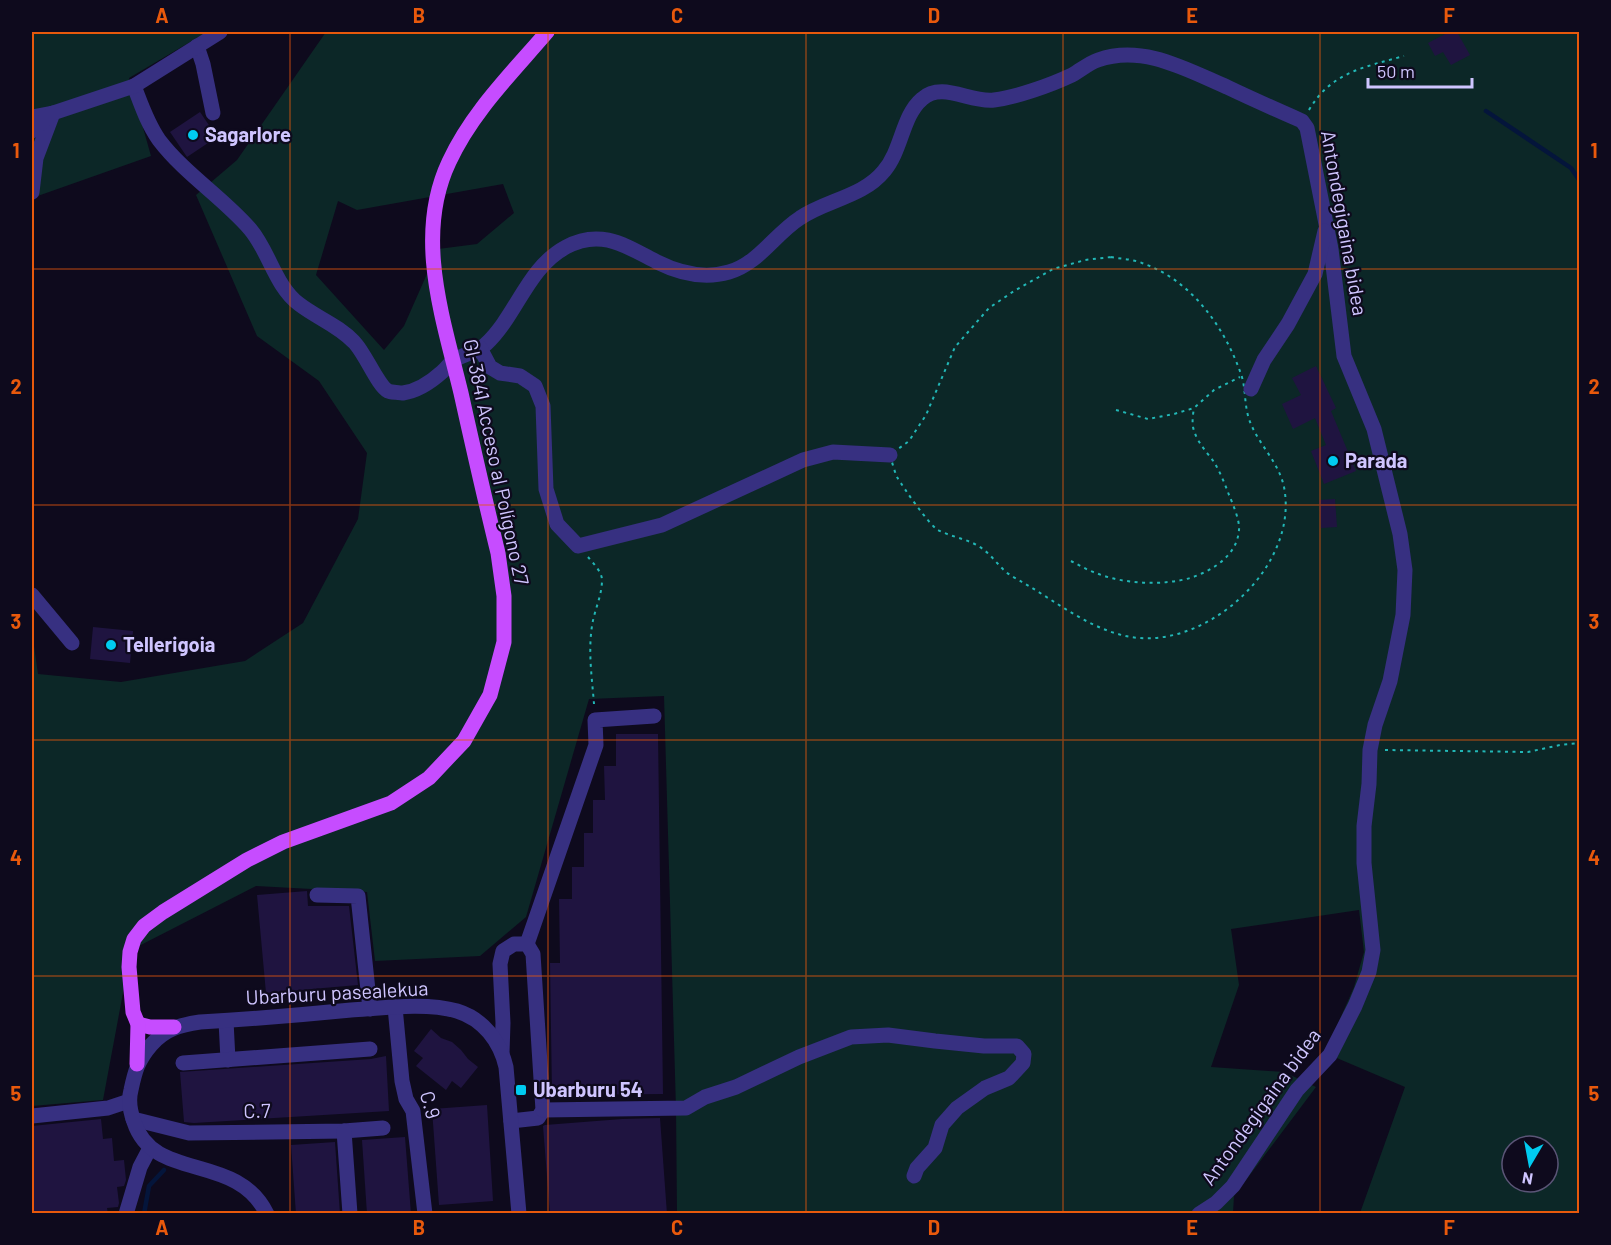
<svg xmlns="http://www.w3.org/2000/svg" width="1611" height="1245" viewBox="0 0 1611 1245" font-family="Barlow,sans-serif">
  <rect width="100%" height="100%" fill="#0e0a1d"/>
  <g fill="#0c2727" fill-rule="evenodd">
    <path d="M32 32H207L129 78 151 156 32 198Z"/>
    <path d="M326 32H482L486 34 489 32H1579V1213H1360L1405 1087 1325 1053 1354 987 1364 952 1359 910 1231 929 1239 985 1211 1067 1284 1072 1316 1087 1234 1196 1233 1213H677L676 1109 664 696 589 699 526 917 480 956 375 961 367 892 256 886 131 950 103 1100 32 1106V632L38 674 121 682 245 661 303 623 358 519 367 453 319 381 257 336 196 195 237 160ZM503 184 514 213 477 244 438 249 404 326 384 350 316 275 338 201 357 210ZM1512 1146H1548V1182H1512Z"/>
  </g>
  <g fill="none" stroke-linecap="round" stroke-linejoin="round">
    <g stroke="#04153b" stroke-width="4.5">
      <path d="M1486 111 1571 168 1580 181"/>
      <path d="M144 1214 149 1186 164 1170"/>
    </g>
  </g>
  <g fill="#1f1440">
    <path d="M1449 32H1457L1470 55 1451 65 1443 52 1435 56 1428 43Z"/>
    <path d="M200 112 217 137 187 157 170 132Z"/>
    <path d="M1316 366 1336 408 1331 411 1356 471 1324 484 1311 451 1326 445 1315 418 1293 429 1282 404 1301 395 1292 378Z"/>
    <path d="M1335 499 1337 527 1321 528 1319 500Z"/>
    <path d="M93 627 133 631 130 663 90 659Z"/>
    <path d="M616 734H658L663 1094 552 1095 550 963H560L559 899H572V867H584V833H593V800H605L604 766H616Z"/>
    <path d="M307 891 308 906H349L358 985 266 993 257 895Z"/>
    <path d="M431 1029 441 1038 452 1042 461 1050 468 1059 478 1067 461 1088 452 1081 446 1090 416 1066 423 1058 414 1051Z"/>
    <path d="M386 1056 389 1111 194 1123 184 1122 180 1072 371 1059Z"/>
    <path d="M487 1105 493 1201 439 1205 432 1109Z"/>
    <path d="M660 1118 667 1214H550L543 1126 545 1125 622 1119Z"/>
    <path d="M101 1119 103 1139 112 1138 114 1161 124 1160 126 1180 124 1186 117 1187 119 1203 118 1207 107 1208 108 1214H32V1126Z"/>
    <path d="M405 1137 411 1214H367L362 1140Z"/>
    <path d="M335 1142 340 1214H296L291 1145Z"/>
  </g>
  <g fill="none" stroke-linecap="round" stroke-linejoin="round">
    <g stroke="#22b7b6" stroke-width="2" stroke-dasharray="3 4.5" stroke-linecap="butt">
      <path d="M1309 110C1331 72 1365 67 1404 56"/>
      <path d="M1111 257C1121 259 1132 259 1142 263 1191 280 1224 326 1241 374 1246 388 1244 404 1249 419 1257 443 1279 462 1284 487 1299 563 1214 644 1139 638 1095 634 1059 603 1022 582 1017 579 1011 576 1006 572 998 565 992 556 984 550 971 539 953 538 938 530 929 525 903 487 897 477 894 470 892 462 890 455L909 441 926 415 955 347 989 308 1014 291 1053 269 1085 260Z"/>
      <path d="M1116 410 1148 419 1174 414 1194 408 1214 390 1240 377"/>
      <path d="M588 557C593 563 602 572 602 580 602 596 594 611 592 626 588 652 592 678 594 704"/>
      <path d="M1071 561C1079 565 1087 570 1096 573 1123 584 1162 586 1190 578 1212 571 1237 556 1239 530 1240 521 1233 504 1229 495 1225 484 1220 472 1214 462 1206 451 1196 441 1193 427 1192 421 1193 414 1194 408"/>
      <path d="M1385 750 1528 752 1560 745 1580 743"/>
    </g>
    <g stroke="#373081" stroke-width="15">
      <path d="M197 46 203 64 213 113"/>
      <path d="M134 86C141 104 147 123 159 140 185 174 222 197 250 229 269 251 275 286 299 304 317 318 338 325 354 342 365 353 378 386 388 391 390 392 402 393 403 393 417 391 432 381 442 372 446 369 449 364 453 361 462 354 477 353 486 344 517 315 527 268 566 247 601 228 626 246 657 262 679 273 705 279 729 272 758 264 775 234 800 218 826 200 863 197 884 171 902 150 902 116 922 99 942 81 970 103 994 100 1017 97 1051 85 1072 75 1081 70 1089 63 1098 60 1143 44 1187 70 1227 87 1252 99 1277 110 1302 121L1307 128 1331 249 1344 356 1374 429 1400 534 1405 570 1403 615 1390 681 1375 725 1370 750 1369 784 1364 826V863L1373 950 1369 972 1355 1006 1330 1055 1297 1090 1233 1186 1216 1203 1199 1214"/>
      <path d="M32 117 53 113 36 158 32 192"/>
      <path d="M32 131 53 113 134 86 220 32"/>
      <path d="M480 348 490 367 500 373 520 376 535 386 543 406 546 489 557 524 578 546 662 525 803 460 833 452 890 455"/>
      <path d="M1251 389 1264 360 1288 324 1315 274 1325 231"/>
      <path d="M32 595 72 643"/>
      <path d="M317 895 358 896 370 1009"/>
      <path d="M527 944 596 745 595 720 654 716"/>
      <path d="M395 1007 402 1081 406 1099 413 1111 425 1214"/>
      <path d="M226 1021 228 1060"/>
      <path d="M502 1053 503 1023 500 964 503 951 514 944H527L533 954 543 1110 538 1118 511 1121"/>
      <path d="M183 1063 370 1049"/>
      <path d="M543 1110 686 1108 705 1097 736 1087 799 1057 851 1037 888 1035 935 1041 984 1046H1017L1024 1054 1023 1063 1009 1078 985 1088 957 1108 942 1125 935 1148 917 1168 914 1176"/>
      <path d="M32 1116 108 1108 129 1101"/>
      <path d="M133 1119 189 1133 344 1131 383 1128"/>
      <path d="M344 1131 350 1214"/>
      <path d="M126 1214 140 1167 150 1148"/>
      <path d="M267 1214C236 1151 154 1183 134 1122 130 1111 128 1101 131 1090 135 1071 138 1060 151 1045 165 1029 180 1025 200 1022 250 1019 301 1015 351 1010 382 1008 427 1002 457 1011 483 1019 500 1041 506 1067L519 1214"/>
    </g>
    <g stroke="#c64cff" stroke-width="15">
      <path d="M138 1024 150 1027H174"/>
      <path d="M137 1064 138 1024 133 1012 129 967 130 952 134 939 144 926 163 912 247 860 283 842 391 803 429 778 464 741 490 695 504 642V596L498 553C485 500 473 447 461 393 443 318 414 236 449 162 472 112 512 73 547 32"/>
    </g>
  </g>
  <path fill="none" stroke="#e8590c" stroke-width="1.5" stroke-opacity="0.55" d="M290 32V1214M548 32V1214M806 32V1214M1063 32V1214M1320 32V1214M32 269H1580M32 505H1580M32 740H1580M32 976H1580"/>
  <g fill="#00cbf0" stroke="#0e0a1d" stroke-width="2">
    <circle cx="193" cy="135" r="6"/>
    <circle cx="1333" cy="461" r="6"/>
    <circle cx="111" cy="645" r="6"/>
    <rect x="515" y="1084" width="12" height="12" rx="3"/>
  </g>
  <g text-anchor="middle" stroke-width="4.5" stroke-linejoin="round" paint-order="stroke">
    <g font-size="20" font-weight="bold" fill="#cfc5ff" stroke="#0e0a1d" text-anchor="start">
      <text x="205" y="142">Sagarlore</text>
      <text x="1345" y="468">Parada</text>
      <text x="123" y="652">Tellerigoia</text>
      <text x="533" y="1097">Ubarburu 54</text>
    </g>
    <g font-size="20" fill="#cfc5ff" stroke="#0e0a1d">
      <text transform="translate(1344 223) rotate(80)" y="7">Antondegigaina bidea</text>
      <text transform="translate(496 462) rotate(78)" y="7">GI-3841 Acceso al Polígono 27</text>
      <text transform="translate(337 993) rotate(-3)" y="7">Ubarburu pasealekua</text>
      <text transform="translate(430 1105) rotate(74)" y="7">C.9</text>
      <text transform="translate(1261 1107) rotate(-54)" y="7">Antondegigaina bidea</text>
      <text transform="translate(257 1111) rotate(-1)" y="7">C.7</text>
    </g>
  </g>
  <rect width="1611" height="1245" fill="none" stroke="#0e0a1d" stroke-width="66"/>
  <g transform="translate(1530 1164) rotate(190)"><circle r="28" fill="#0e0a1d" stroke="#5b5577" stroke-width="1.5"/>
  <path d="M0-4.5L10 22L0 15L-10 22Z" fill="#00cbf0"/>
  <text y="-9" font-size="16" font-weight="bold" text-anchor="middle" fill="#cfc5ff">N</text>
  </g>
  <path d="M1368 78v9h104v-9" fill="none" stroke="#cfc5ff" stroke-width="3"/>
  <text x="1377" y="78" font-size="18" fill="#cfc5ff" stroke="#0e0a1d" stroke-width="4.5" paint-order="stroke">50 m</text>
  <rect x="33" y="33" width="1545" height="1179" fill="none" stroke="#e8590c" stroke-width="2"/>
  <g font-size="20" text-anchor="middle" font-weight="bold" fill="#e8590c">
    <text x="162" y="23">A</text>
    <text x="419" y="23">B</text>
    <text x="677" y="23">C</text>
    <text x="934" y="23">D</text>
    <text x="1192" y="23">E</text>
    <text x="1449" y="23">F</text>
    <text x="16" y="158">1</text>
    <text x="1594" y="158">1</text>
    <text x="16" y="394">2</text>
    <text x="1594" y="394">2</text>
    <text x="16" y="629">3</text>
    <text x="1594" y="629">3</text>
    <text x="16" y="865">4</text>
    <text x="1594" y="865">4</text>
    <text x="16" y="1101">5</text>
    <text x="1594" y="1101">5</text>
    <text x="162" y="1235">A</text>
    <text x="419" y="1235">B</text>
    <text x="677" y="1235">C</text>
    <text x="934" y="1235">D</text>
    <text x="1192" y="1235">E</text>
    <text x="1449" y="1235">F</text>
  </g>
</svg>
